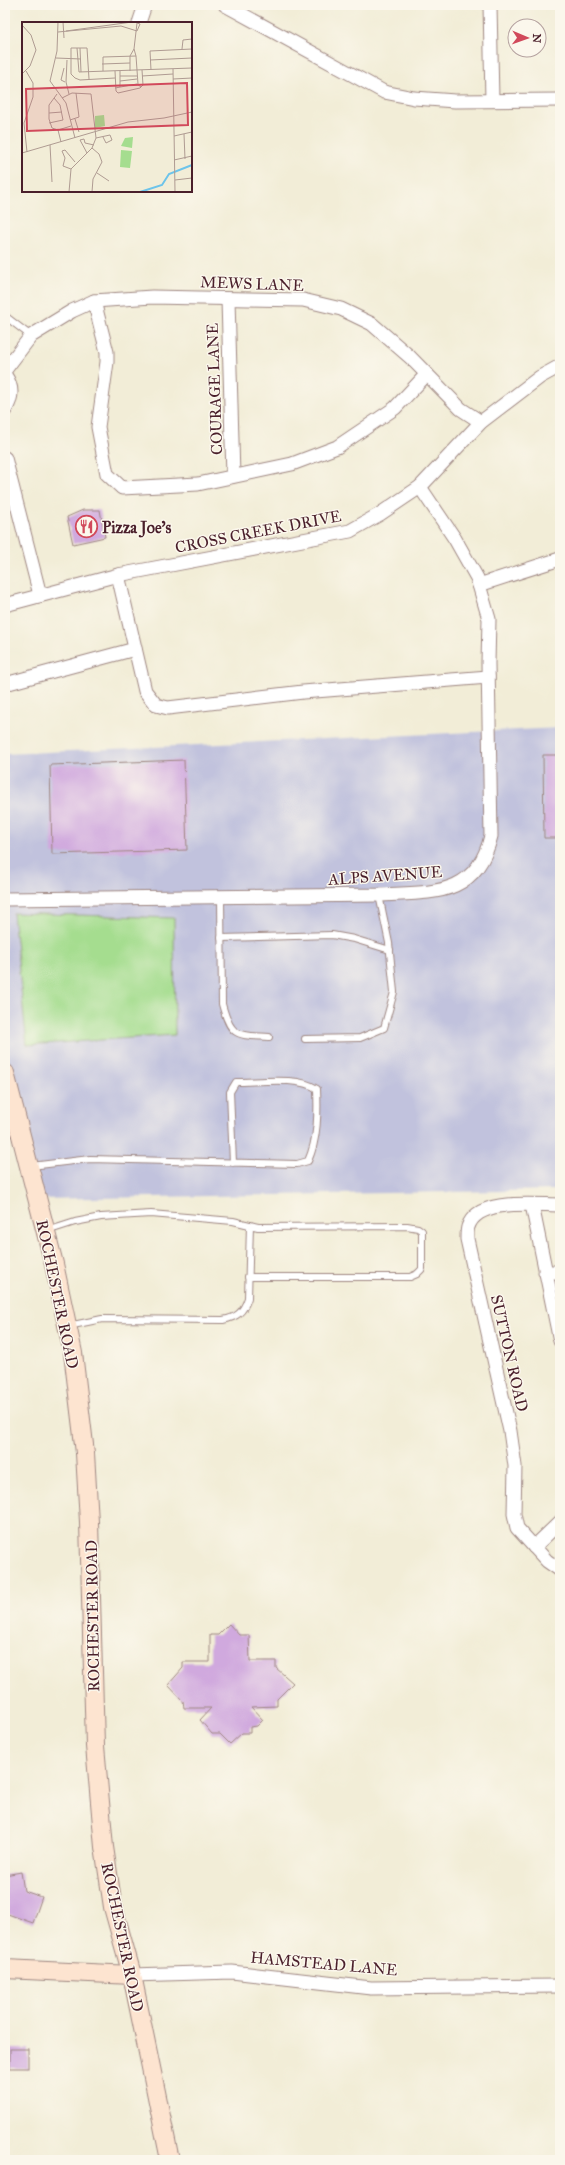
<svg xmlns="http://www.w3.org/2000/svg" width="565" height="2165" viewBox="0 0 565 2165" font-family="'IM FELL Great Primer',serif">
  <rect width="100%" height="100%" fill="#fbf7ec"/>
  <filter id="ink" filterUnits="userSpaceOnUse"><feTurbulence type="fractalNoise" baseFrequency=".025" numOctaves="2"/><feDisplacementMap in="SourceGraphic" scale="8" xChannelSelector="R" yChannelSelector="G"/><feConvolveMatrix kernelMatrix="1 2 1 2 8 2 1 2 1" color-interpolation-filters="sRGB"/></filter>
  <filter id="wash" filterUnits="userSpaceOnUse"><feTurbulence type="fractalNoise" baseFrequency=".012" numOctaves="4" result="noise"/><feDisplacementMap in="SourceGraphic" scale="16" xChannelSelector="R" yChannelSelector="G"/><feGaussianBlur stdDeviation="0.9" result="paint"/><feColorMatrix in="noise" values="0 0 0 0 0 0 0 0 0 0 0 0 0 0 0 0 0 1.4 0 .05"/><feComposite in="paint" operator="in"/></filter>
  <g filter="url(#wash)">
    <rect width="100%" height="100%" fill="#f2edd7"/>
    <path fill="#c1c2dd" d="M560 728V1190L37 1199 5 1079V754Z"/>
    <path fill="#a5dd8f" stroke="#787e5d" d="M13 913 174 918 175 1035 27 1045Z"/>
    <g id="blocks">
      <g fill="#d0a9de">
        <path d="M83 510H100L105 537 73 544 67 517Z"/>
        <path d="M543 755H560V838H544Z"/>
        <path d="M184 760 187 850 52 854 50 765Z"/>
        <path d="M229 1624 239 1635H249L250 1661H276V1668L293 1683 277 1699V1706L251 1707 263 1720 257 1726 250 1727V1733H242L230 1744 220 1734H212L200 1720 211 1708H184L183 1701 168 1685 183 1668V1662H210V1635H218Z"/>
        <path d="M21 1872 24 1891 42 1897 33 1923 5 1913V1875Z"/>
        <rect x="10" y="2049" width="18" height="19"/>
      </g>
    </g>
  </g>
  <g filter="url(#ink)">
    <use href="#blocks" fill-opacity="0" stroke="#9e8681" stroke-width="1"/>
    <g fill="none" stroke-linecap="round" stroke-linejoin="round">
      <defs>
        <g id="lane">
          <path d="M5 316 31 336"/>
          <path d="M221 897 222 1004C231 1038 237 1035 269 1037"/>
          <path d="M221 938 332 935 354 939 390 950"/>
          <path d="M305 1039 360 1038 384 1028 394 992 389 943 379 895"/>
          <path d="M31 1166 90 1159 297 1164 308 1161C318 1139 318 1112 317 1089 299 1076 259 1082 236 1082L230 1092 233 1163"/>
          <path d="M47 1231 75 1222 101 1217 151 1214 233 1221 258 1227 407 1226 418 1228 422 1231V1269L417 1274 410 1277H248"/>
          <path d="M68 1326 102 1319 223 1320C237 1317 243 1313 248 1298L250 1225"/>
        </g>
        <g id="street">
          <path d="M225 5 384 92 414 98 455 101 560 100"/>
          <path d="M490 5 492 100"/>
          <path d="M139 23 145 5"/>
          <path d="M228 300 233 476"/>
          <path d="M94 301 107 352V362L98 427 107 474 122 488 198 484 292 464 337 447 395 408 427 374"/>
          <path d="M5 370 31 336 72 311 94 301 152 297 303 300 341 309 372 324 410 357 461 409 481 422"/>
          <path d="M5 375C13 387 13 397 5 410"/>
          <path d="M5 458 40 595"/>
          <path d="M118 575 145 691 156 705 168 708 303 692 488 677"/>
          <path d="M479 585 560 559"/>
          <path d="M5 605 118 575 350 531 380 514 420 487 481 422 540 377 560 366"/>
          <path d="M5 684 135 649"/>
          <path d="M5 899 379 895C431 892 476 898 491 836L488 663 489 619 477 578 455 539 420 487"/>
          <path d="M532 1205 560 1341"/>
          <path d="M560 1205C536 1205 477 1197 468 1227 467 1230 467 1235 467 1239L510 1431 515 1466 514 1514 517 1528 547 1561 560 1570"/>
          <path d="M545 1272H560"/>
          <path d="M534 1547 560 1522"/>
          <path d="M132 1975 232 1972 371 1988 560 1986"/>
        </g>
        <g id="secondary">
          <path d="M5 1073 54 1264 73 1353 85 1453 89 1522 95 1746 104 1847 113 1907 132 1975 170 2160"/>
          <path d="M5 1969 132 1975"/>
        </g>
      </defs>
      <use href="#lane" stroke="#9e8681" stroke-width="8"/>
      <use href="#street" stroke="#9e8681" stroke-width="15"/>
      <use href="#secondary" stroke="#9e8681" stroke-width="20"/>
      <use href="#lane" stroke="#fff" stroke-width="6"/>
      <use href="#street" stroke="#fff" stroke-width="13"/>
      <use href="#secondary" stroke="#fde4d0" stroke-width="18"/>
    </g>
  </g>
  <defs>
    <symbol id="restaurant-ring" viewBox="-11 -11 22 22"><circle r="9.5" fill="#fbf7ec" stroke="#d1495b" stroke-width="1.5"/><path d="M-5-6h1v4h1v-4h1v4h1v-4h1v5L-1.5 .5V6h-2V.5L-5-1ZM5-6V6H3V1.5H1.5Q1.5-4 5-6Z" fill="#d1495b"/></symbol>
  </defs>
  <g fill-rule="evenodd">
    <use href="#restaurant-ring" x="74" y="514" width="25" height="25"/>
  </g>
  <g text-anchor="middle" stroke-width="3" stroke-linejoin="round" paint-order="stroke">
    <g font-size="16" fill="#4a1f2b" stroke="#fbf7ec">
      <text transform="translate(252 283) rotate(2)" y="6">MEWS LANE</text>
      <text transform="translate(214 389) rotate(-92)" y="6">COURAGE LANE</text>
      <text transform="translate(258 531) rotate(-11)" y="6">CROSS CREEK DRIVE</text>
      <text transform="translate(385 875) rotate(-4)" y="6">ALPS AVENUE</text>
      <text transform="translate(58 1294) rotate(78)" y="6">ROCHESTER ROAD</text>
      <text transform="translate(510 1353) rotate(77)" y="6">SUTTON ROAD</text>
      <text transform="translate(92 1616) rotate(-91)" y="6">ROCHESTER ROAD</text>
      <text transform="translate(123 1937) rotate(78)" y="6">ROCHESTER ROAD</text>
      <text transform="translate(324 1963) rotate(5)" y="6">HAMSTEAD LANE</text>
    </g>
    <g font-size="16" font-weight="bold" fill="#4a1f2b" stroke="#fbf7ec" text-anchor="start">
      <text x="102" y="533">Pizza Joe's</text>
    </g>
  </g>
  <g transform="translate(22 22)">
    <rect width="170" height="170" fill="#f2edd7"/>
    <path d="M82 93 83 104 73 106V94ZM111 115 110 126 99 124 103 116ZM99 128 110 129 108 146 98 145Z" fill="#a5dd8f"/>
    <path fill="none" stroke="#6dc4ea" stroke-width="2" d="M118 170 140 163 147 152 170 143"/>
    <path fill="none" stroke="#af9b92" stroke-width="1" d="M36 0 35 29 28 59 44 81 53 116M41 0 42 16M115 1 112 27 114 34 116 62M0 3 9 13 14 28 8 44 0 52M44 9 110 0M36 10 99 4 115 9 118 2 115 1M55 26 57 50 170 46M58 26 59 50M160 27 161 18 170 17M34 36 59 37M45 38 44 60 47 72M128 38 170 36M80 42 108 41M42 46 39 58 43 60M151 47 153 170M129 48 128 29 170 27M4 49 11 61V75L2 101 5 130M81 49V35L114 34M93 49 94 69 96 71 118 66 121 63 120 48M98 49V65M108 49V34L112 27M98 54H115M120 54 151 52M67 57 65 26H49V52L53 56 58 58 93 56M151 57 170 56M98 59 115 57M93 66 115 62 119 65M35 72 27 83V97L30 106 36 108 39 120M40 76 50 71 69 72 74 116 70 126 49 147 47 170M27 91 40 90M53 97 57 110M48 98 57 95 54 71M27 101 41 98 38 83 32 76M36 108 49 104M162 112 163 137M152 114 170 110M74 116 88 113 90 118 84 121 81 115M28 123 30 160M0 131 106 100 142 96 170 90M65 131 58 118 62 117 63 121 72 123M152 138 170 134M49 147 41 144 43 136 40 129 43 128 53 140M75 151 87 159M153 158 170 156M70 170 71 157 80 140 77 132 70 126"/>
    <path fill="#d1495b" fill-opacity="0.15" stroke="#d1495b" stroke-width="2" d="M165 61 166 103 5 109 4 67Z"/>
    <rect width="170" height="170" fill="none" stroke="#4a1f2b" stroke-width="2"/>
  </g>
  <rect width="565" height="2165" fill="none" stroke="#fbf7ec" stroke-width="20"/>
  <g transform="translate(527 38) rotate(92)"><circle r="19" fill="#fbf7ec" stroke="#b4a19f"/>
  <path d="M0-3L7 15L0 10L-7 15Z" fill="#d1495b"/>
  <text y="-6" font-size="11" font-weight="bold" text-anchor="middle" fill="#4a1f2b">N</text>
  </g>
</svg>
